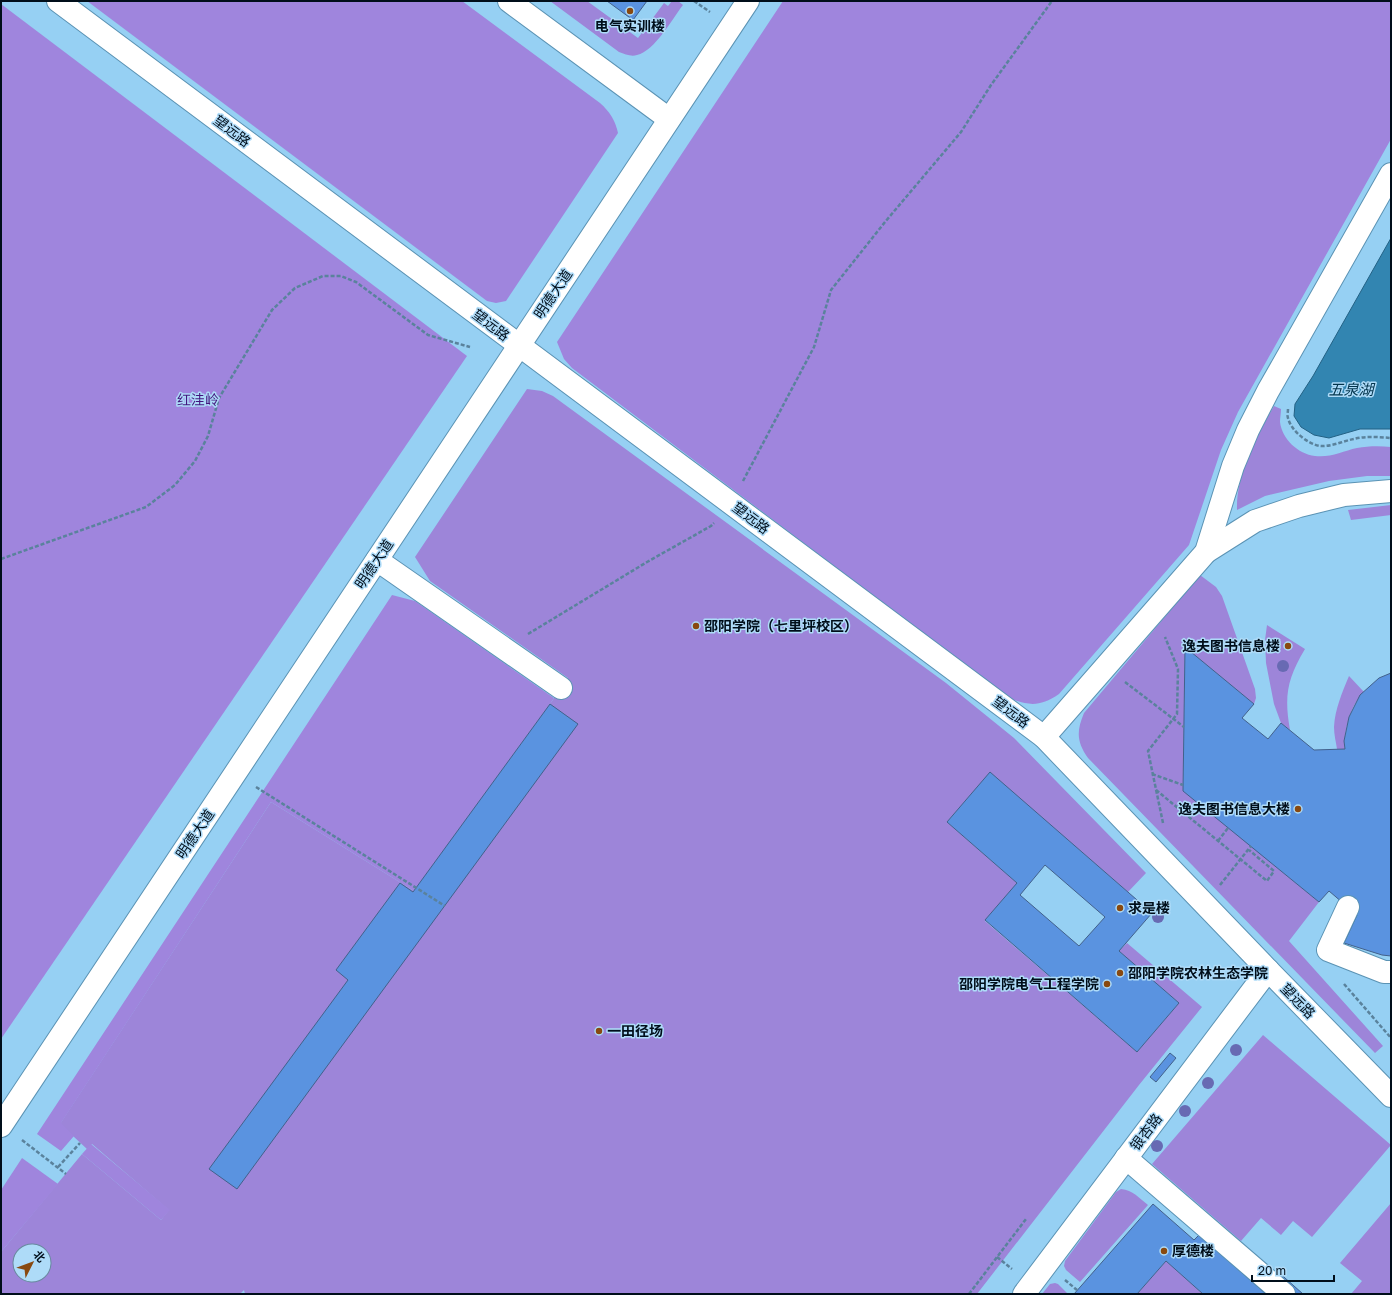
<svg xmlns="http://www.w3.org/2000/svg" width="1392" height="1295" viewBox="0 0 1392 1295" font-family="'Golos Text','Noto Sans SC',sans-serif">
  <rect width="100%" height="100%" fill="#96d0f3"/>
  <g fill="#9d85d9" fill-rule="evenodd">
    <path d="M550 1H587L638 38 664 3 668 6 672 1H678L683 5C672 19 655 51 637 55 631 57 625 54 619 52Z"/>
    <path d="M527 389 542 391 553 396 946 683 1014 738 1146 873 1128 892 990 773 947 822 1017 883 985 921 1137 1052 1179 1003 1119 951 1127 943 1202 1007 1139 1085 977 1294H245L244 1290 240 1294H1V1252L82 1154 161 1220 169 1210 92 1144 87 1149 60 1124 271 802 414 891 550 704 568 678 430 581 415 557ZM20 1251H44V1275H20Z"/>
    <path d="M1274 406 1281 409C1281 413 1280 418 1280 422 1282 439 1298 454 1315 456 1330 458 1343 451 1357 448 1368 446 1380 446 1391 447V476H1367L1329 481 1265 496 1237 510C1236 474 1256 437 1274 406Z"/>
    <path d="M1391 505V515L1351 520 1348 510Z"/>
    <path d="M1200 575 1216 587 1222 596 1255 689 1256 698 1254 704 1185 648 1183 790 1319 902 1289 941 1383 1046 1375 1053 1088 758C1077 742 1076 732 1084 713Z"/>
    <path d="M1267 625 1305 649C1287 679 1284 696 1290 730L1281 723 1274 704 1266 663 1265 640Z"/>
    <path d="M1349 676 1364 692C1351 704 1343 732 1345 749H1337C1336 742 1334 735 1334 727 1335 709 1342 693 1349 676Z"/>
    <path d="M1263 1035 1391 1145 1312 1237 1293 1221 1281 1235 1261 1218 1241 1241 1152 1164Z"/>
    <path d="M1121 1189C1133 1190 1139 1198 1148 1205L1080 1282 1066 1270 1064 1266 1065 1261 1116 1192Z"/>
    <path d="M1391 1203V1294H1351L1362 1281 1340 1263Z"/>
    <path d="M1166 1261 1203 1294H1137Z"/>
    <path d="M1055 1283 1058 1284 1068 1294H1042L1050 1284Z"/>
  </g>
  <g fill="#9f85dd">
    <path d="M87 1H462L600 103C610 112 615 120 618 133L506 301 496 303 487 301Z"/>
    <path d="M783 1H1391V139L1238 412 1221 450 1189 545 1059 694C1040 707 1029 706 1009 698L572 368 564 359 557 342Z"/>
    <path d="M1 4 467 356 1 1039Z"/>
    <path d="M392 595 415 601 554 698 550 704 414 891 271 802 61 1123 74 1136 61 1151 37 1134Z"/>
    <path d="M91 1144 170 1210 161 1220 82 1154Z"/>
    <path d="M22 1158 58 1184 1 1252V1190Z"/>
  </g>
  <path fill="#3285b1" stroke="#236184" d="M1391 238V429H1360L1329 438 1314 435 1301 427 1294 416 1295 404 1313 376Z"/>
  <g fill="#5a93e0" stroke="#42618b" fill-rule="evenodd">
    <path d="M607 1H647L633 20Z"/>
    <path d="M1185 647 1254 704 1242 718 1268 739 1281 723 1314 750 1345 749 1344 741 1349 717 1360 695 1379 678 1391 673V956L1382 955 1344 943 1357 915 1329 891 1319 902 1183 791Z"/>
    <path d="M550 704 578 724 237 1189 209 1169 348 980 336 970 400 883 413 892Z"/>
    <path d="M990 772 1152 913 1119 951 1179 1003 1137 1052 985 920 1017 883 947 822ZM1045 865 1105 917 1079 946 1020 895Z"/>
    <path d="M1170 1053 1176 1058 1156 1082 1150 1077Z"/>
    <path d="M1153 1204 1194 1240 1199 1235 1266 1294H1203L1166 1261 1137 1294H1074Z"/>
    <path d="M1276 1270 1303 1294H1266L1260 1288Z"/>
  </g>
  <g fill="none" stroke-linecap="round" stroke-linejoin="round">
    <defs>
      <g id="minor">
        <path d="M58 1 1044 737 1268 970 1391 1096"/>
        <path d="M509 1 669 119"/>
        <path d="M1206 552 1255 521 1299 506 1344 495 1391 491"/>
        <path d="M377 560 561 688"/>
        <path d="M1044 737 1206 552 1233 466 1248 430 1268 391 1391 174"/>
        <path d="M1348 907 1328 950 1384 972H1391"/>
        <path d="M1 1126 748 1"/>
        <path d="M1126 1158 1284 1294"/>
        <path d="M1024 1294 1268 970"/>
      </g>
    </defs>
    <use href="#minor" stroke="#5b93b4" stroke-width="24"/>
    <g stroke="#5a829c" stroke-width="2.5" stroke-dasharray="4 2" stroke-linecap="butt">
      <path d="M694 1 710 12"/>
      <path d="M1288 409C1288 412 1287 416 1288 418 1291 431 1308 444 1320 446 1331 447 1343 441 1354 439 1365 436 1379 437 1391 438"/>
      <path d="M743 481 814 347 831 290 885 222 961 132 991 85 1052 1"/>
      <path d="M1 559 146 507 175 485 195 461 208 436 219 398 272 310 295 288 323 276H341L356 282 428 335 470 347"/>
      <path d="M528 634 647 562 711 526 714 523"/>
      <path d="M1125 682 1184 727"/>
      <path d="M1152 774 1183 785"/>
      <path d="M256 787 445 906"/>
      <path d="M1156 790 1267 881 1274 871 1249 850"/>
      <path d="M1163 823 1148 751 1177 714 1178 669 1165 637"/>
      <path d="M1218 841 1228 828"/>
      <path d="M1220 885 1251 846"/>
      <path d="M1344 984 1391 1038"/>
      <path d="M22 1140 66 1174"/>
      <path d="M58 1167 80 1143"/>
      <path d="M997 1257 1012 1269"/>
      <path d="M1065 1280 1077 1290"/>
      <path d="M969 1294 1026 1219"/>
    </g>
    <use href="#minor" stroke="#fff" stroke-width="22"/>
  </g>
  <g fill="#686ab3">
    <circle cx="1283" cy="666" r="6"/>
    <circle cx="1158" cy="917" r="6"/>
    <circle cx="1236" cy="1050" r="6"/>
    <circle cx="1208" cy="1083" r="6"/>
    <circle cx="1185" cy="1111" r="6"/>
    <circle cx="1157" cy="1146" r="6"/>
  </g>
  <g fill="#894910" stroke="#aedbf8" stroke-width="1.5">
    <circle cx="630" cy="11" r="4"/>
    <circle cx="696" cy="626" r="4"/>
    <circle cx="1288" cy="646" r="4"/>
    <circle cx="1298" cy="809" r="4"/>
    <circle cx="1120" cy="908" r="4"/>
    <circle cx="1120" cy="973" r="4"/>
    <circle cx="1107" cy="984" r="4"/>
    <circle cx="599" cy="1031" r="4"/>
    <circle cx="1164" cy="1251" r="4"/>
  </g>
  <g text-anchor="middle" stroke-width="3" stroke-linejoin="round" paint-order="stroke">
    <g font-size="14" font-weight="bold" fill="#000e1a" stroke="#aedbf8" text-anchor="start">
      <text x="630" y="31" text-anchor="middle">电气实训楼</text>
      <text x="704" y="631">邵阳学院（七里坪校区）</text>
      <text x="1280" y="651" text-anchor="end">逸夫图书信息楼</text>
      <text x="1290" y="814" text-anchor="end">逸夫图书信息大楼</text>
      <text x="1128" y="913">求是楼</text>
      <text x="1128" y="978">邵阳学院农林生态学院</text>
      <text x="1099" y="989" text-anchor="end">邵阳学院电气工程学院</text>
      <text x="607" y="1036">一田径场</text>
      <text x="1172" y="1256">厚德楼</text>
    </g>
    <g font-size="14" fill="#000e1a" stroke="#aedbf8">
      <text transform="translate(232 131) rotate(37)" y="5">望远路</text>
      <text transform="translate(553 294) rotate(-56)" y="5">明德大道</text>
      <text transform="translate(491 325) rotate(37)" y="5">望远路</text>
      <text transform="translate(751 518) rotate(37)" y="5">望远路</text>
      <text transform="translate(374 564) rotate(-56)" y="5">明德大道</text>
      <text transform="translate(1011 712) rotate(37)" y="5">望远路</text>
      <text transform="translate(195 834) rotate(-56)" y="5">明德大道</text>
      <text transform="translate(1298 1001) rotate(46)" y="5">望远路</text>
      <text transform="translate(1146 1132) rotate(-53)" y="5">银杏路</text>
    </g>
    <g font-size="14" fill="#43167e" stroke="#aedbf8">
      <text x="198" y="405">红洼岭</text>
    </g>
    <g font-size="15" font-style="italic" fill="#02334b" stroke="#aedbf8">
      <text x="1351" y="395">五泉湖</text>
    </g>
  </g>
  <rect width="1392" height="1295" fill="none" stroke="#000e1a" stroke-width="4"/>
  <g transform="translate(32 1263) rotate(48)"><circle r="19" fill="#aedbf8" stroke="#68899f"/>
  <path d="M0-3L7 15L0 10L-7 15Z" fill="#894910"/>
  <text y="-6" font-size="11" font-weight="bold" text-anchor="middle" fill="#000e1a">北</text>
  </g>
  <path d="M1252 1275v6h82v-6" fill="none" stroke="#000e1a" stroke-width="2"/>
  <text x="1258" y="1275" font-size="12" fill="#000e1a" stroke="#aedbf8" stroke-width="3" paint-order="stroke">20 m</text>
</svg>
